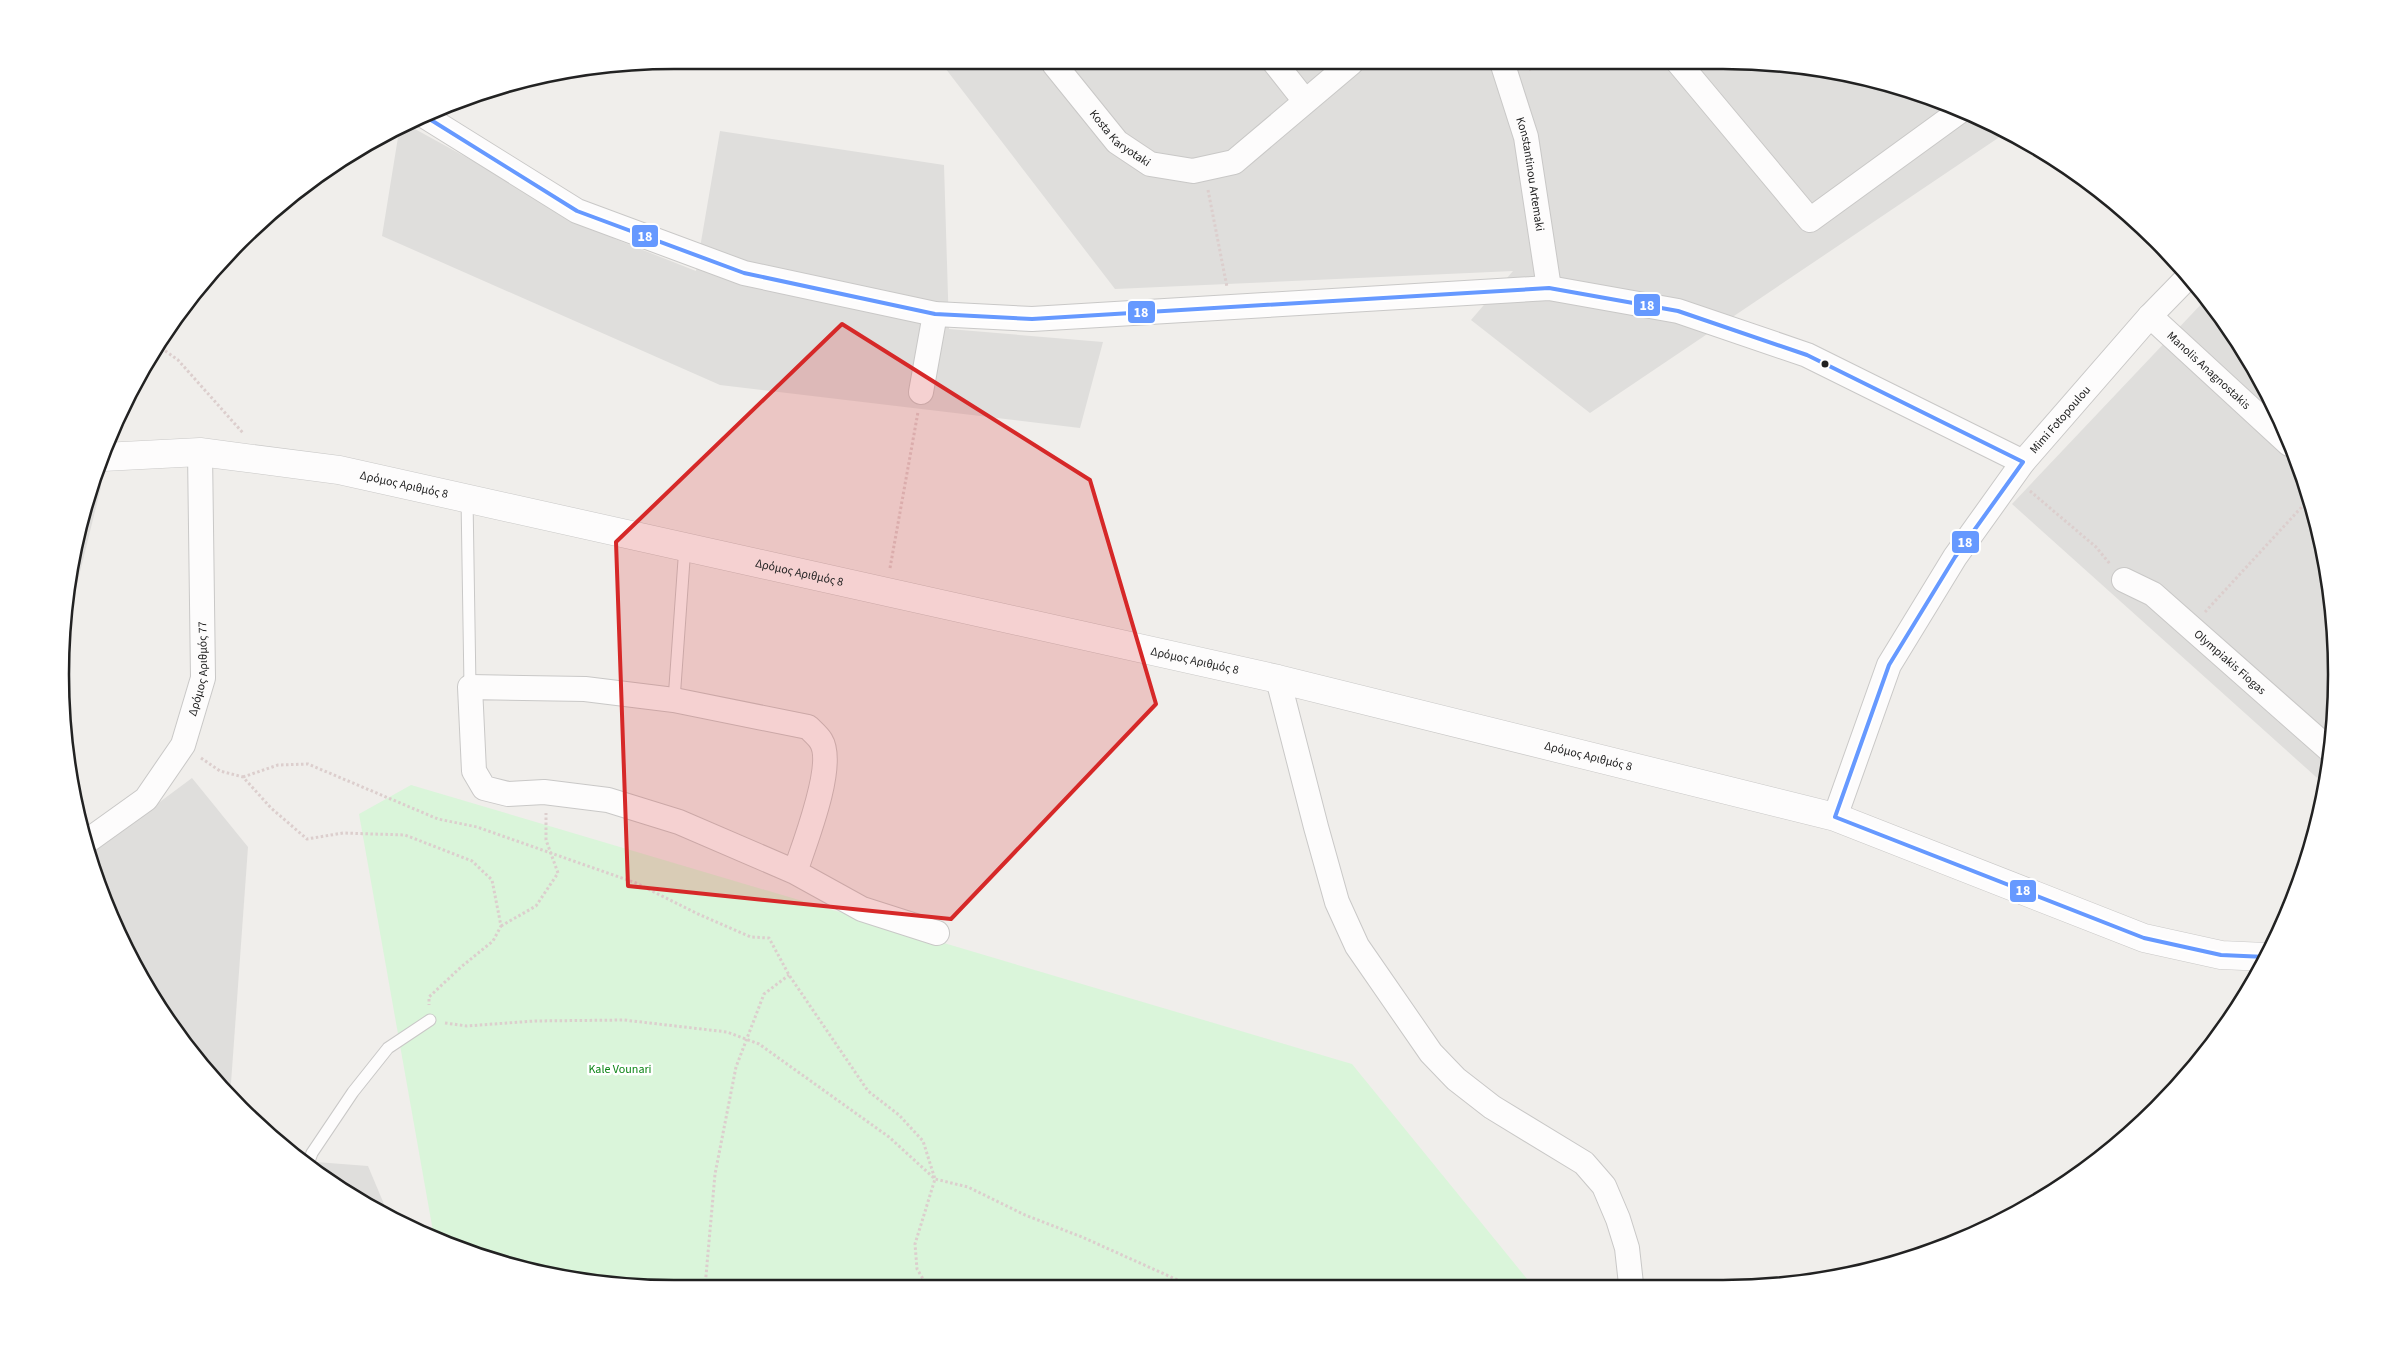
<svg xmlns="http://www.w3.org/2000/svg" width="2397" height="1349" viewBox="0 0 2397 1349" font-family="'Source Sans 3',sans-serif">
  <rect width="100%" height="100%" fill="#f0eeeb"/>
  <g fill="#dfdedc">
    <path d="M1762 61 1920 93 2007 132 1590 413 1471 320 1513 271 1115 289 942 64Z"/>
    <path d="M404 123 615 239 696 271 720 131 944 165 949 329 1103 342 1080 428 720 385 382 236 400 125Z"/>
    <path d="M2207 298 2274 403 2316 516 2336 635 2332 755 2325 785 2012 504Z"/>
    <path d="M97 472 101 487 64 637 65 595 81 515Z"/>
    <path d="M192 778 248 847 230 1097 212 1079 142 982 107 909 90 854Z"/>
    <path d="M303 1161 368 1166 389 1216 367 1207Z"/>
  </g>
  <path fill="#daf5da" d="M411 785 1352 1064 1532 1285 635 1288 477 1256 434 1237 359 814Z"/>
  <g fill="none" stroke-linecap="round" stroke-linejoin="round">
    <defs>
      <g id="service">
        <path d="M467 498 470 687"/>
        <path d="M674 700 685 546"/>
        <path d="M308 1164 312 1153 353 1092 388 1048 430 1020"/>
      </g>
      <g id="minor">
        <path id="s1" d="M1502 62 1526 137 1549 288"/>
        <path d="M1678 62 1810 220 1960 111"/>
        <path d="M1275 63 1305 101"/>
        <path id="s2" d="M1054 64 1117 142 1150 164 1193 171 1234 162 1351 63"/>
        <path d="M423 115 577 211 744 273 935 314 1032 319 1549 288 1678 311 1807 355 2023 462"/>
        <path id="s3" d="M2150 316 2289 444"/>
        <path d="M921 392 935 314"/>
        <path id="s4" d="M2124 580 2153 594 2332 752"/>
        <path d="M1278 679 1316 827 1337 902 1357 946 1431 1053 1456 1079 1492 1107 1584 1163 1604 1186 1618 1219 1627 1248 1631 1284"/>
        <path id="s5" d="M1835 817 1889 665 1955 557 2023 462 2150 316 2188 277"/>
        <path id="s6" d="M86 842 146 799 183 745 203 678 200 452"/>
        <path d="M795 872C804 845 836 765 821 741 818 736 812 731 808 727L674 700 585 689 470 687 474 771 484 788 508 794 544 792 608 800 679 822 795 872 862 909 937 933"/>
      </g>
      <g id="tertiary">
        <path id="s7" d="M103 457 200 452 339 470 1278 679 1835 817 2144 938 2221 955 2266 957"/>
      </g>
    </defs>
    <use href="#service" stroke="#c9c8c7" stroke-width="13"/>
    <use href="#minor" stroke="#c9c8c7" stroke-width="26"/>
    <use href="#tertiary" stroke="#c9c8c7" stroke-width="29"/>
    <g stroke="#dccecd" stroke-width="3" stroke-dasharray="2.5 2.5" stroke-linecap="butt">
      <path d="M1529 70 1538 62"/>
      <path d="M1208 190 1227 287"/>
      <path d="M157 345 178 360 243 433"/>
      <path d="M2030 491 2096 547 2110 564"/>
      <path d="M890 568 918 412"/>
      <path d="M2205 612 2310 498"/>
      <path d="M201 758 220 771 243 777 271 808 307 839 343 833 405 835 472 861 492 880 501 926 493 941 461 967 429 997V1005"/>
      <path d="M243 777 278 765 308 764 438 819 477 827 636 883 698 914 751 937 769 938 789 975 868 1091 899 1115 923 1141 935 1179 915 1244 917 1269 928 1287"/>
      <path d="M501 926 536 906 558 873 546 840V813"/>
      <path d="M445 1023 467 1026 534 1021 624 1020 727 1032 759 1044 889 1137 935 1179 968 1187 1025 1215 1082 1237 1191 1286"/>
      <path d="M705 1287 715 1174 736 1067 764 994 789 975"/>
    </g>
    <use href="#service" stroke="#fdfcfc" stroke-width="11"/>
    <use href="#minor" stroke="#fdfcfc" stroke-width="24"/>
    <use href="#tertiary" stroke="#fdfcfc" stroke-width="28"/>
    <defs>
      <path id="bus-1" d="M423 115 577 211 744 273 935 314 1032 319 1549 288 1678 311 1807 355 2023 462 1955 557 1889 665 1835 817 2144 938 2221 955 2266 957"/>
    </defs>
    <use href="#bus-1" stroke="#fff" stroke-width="8"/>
    <use href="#bus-1" stroke="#69f" stroke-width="4"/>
  </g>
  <path fill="#d62828" fill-opacity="0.2" stroke="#d62828" stroke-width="4" stroke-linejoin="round" d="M842 324 1090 480 1156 704 951 919 628 886 616 542Z"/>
  <circle fill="#222" stroke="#fff" stroke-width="2" cx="1825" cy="364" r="4.5"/>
  <g text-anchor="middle" stroke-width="5" stroke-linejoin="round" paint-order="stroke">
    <g font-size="12" fill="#222" stroke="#fff">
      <text dy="4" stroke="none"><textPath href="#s2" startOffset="100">Kosta Karyotaki</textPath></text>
      <text dy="4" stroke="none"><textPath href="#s1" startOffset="116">Konstantinou Artemaki</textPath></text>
      <text dy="4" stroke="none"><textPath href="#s3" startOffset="80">Manolis Anagnostakis</textPath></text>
      <text dy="4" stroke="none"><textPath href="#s5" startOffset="461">Mimi Fotopoulou</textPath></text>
      <text dy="4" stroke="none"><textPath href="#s7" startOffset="304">Δρόμος Αριθμός 8</textPath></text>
      <text dy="4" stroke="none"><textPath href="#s7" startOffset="709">Δρόμος Αριθμός 8</textPath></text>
      <text dy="4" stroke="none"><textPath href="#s7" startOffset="1114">Δρόμος Αριθμός 8</textPath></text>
      <text dy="4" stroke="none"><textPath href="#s4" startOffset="135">Olympiakis Fiogas</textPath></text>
      <text dy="4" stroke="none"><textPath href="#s6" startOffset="218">Δρόμος Αριθμός 77</textPath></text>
      <text dy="4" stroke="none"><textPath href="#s7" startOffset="1519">Δρόμος Αριθμός 8</textPath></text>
    </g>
    <g font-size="12" fill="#0c8416" stroke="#fff">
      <text x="620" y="1073">Kale Vounari</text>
    </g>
  </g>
  <path d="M0 0H2397V1349H0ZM674 69H1723A605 605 0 0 1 2328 674V675A605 605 0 0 1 1723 1280H674A605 605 0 0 1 69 675V674A605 605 0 0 1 674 69Z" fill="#fff" fill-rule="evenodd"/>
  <path fill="none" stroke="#222" stroke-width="2.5" d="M674 69H1723A605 605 0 0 1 2328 674V675A605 605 0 0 1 1723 1280H674A605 605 0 0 1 69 675V674A605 605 0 0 1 674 69Z"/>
  <g stroke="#fff" stroke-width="2">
    <rect x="631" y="224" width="28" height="24" rx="5" fill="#69f"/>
    <rect x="1633" y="293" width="28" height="24" rx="5" fill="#69f"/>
    <rect x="1127" y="300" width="29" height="24" rx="5" fill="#69f"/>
    <rect x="1951" y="530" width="29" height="24" rx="5" fill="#69f"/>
    <rect x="2009" y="879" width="28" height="24" rx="5" fill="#69f"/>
  </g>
  <g font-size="14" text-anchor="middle" font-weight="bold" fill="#fff">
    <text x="645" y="241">18</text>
    <text x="1647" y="310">18</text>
    <text x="1141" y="317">18</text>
    <text x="1965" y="547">18</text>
    <text x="2023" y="895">18</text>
  </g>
</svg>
